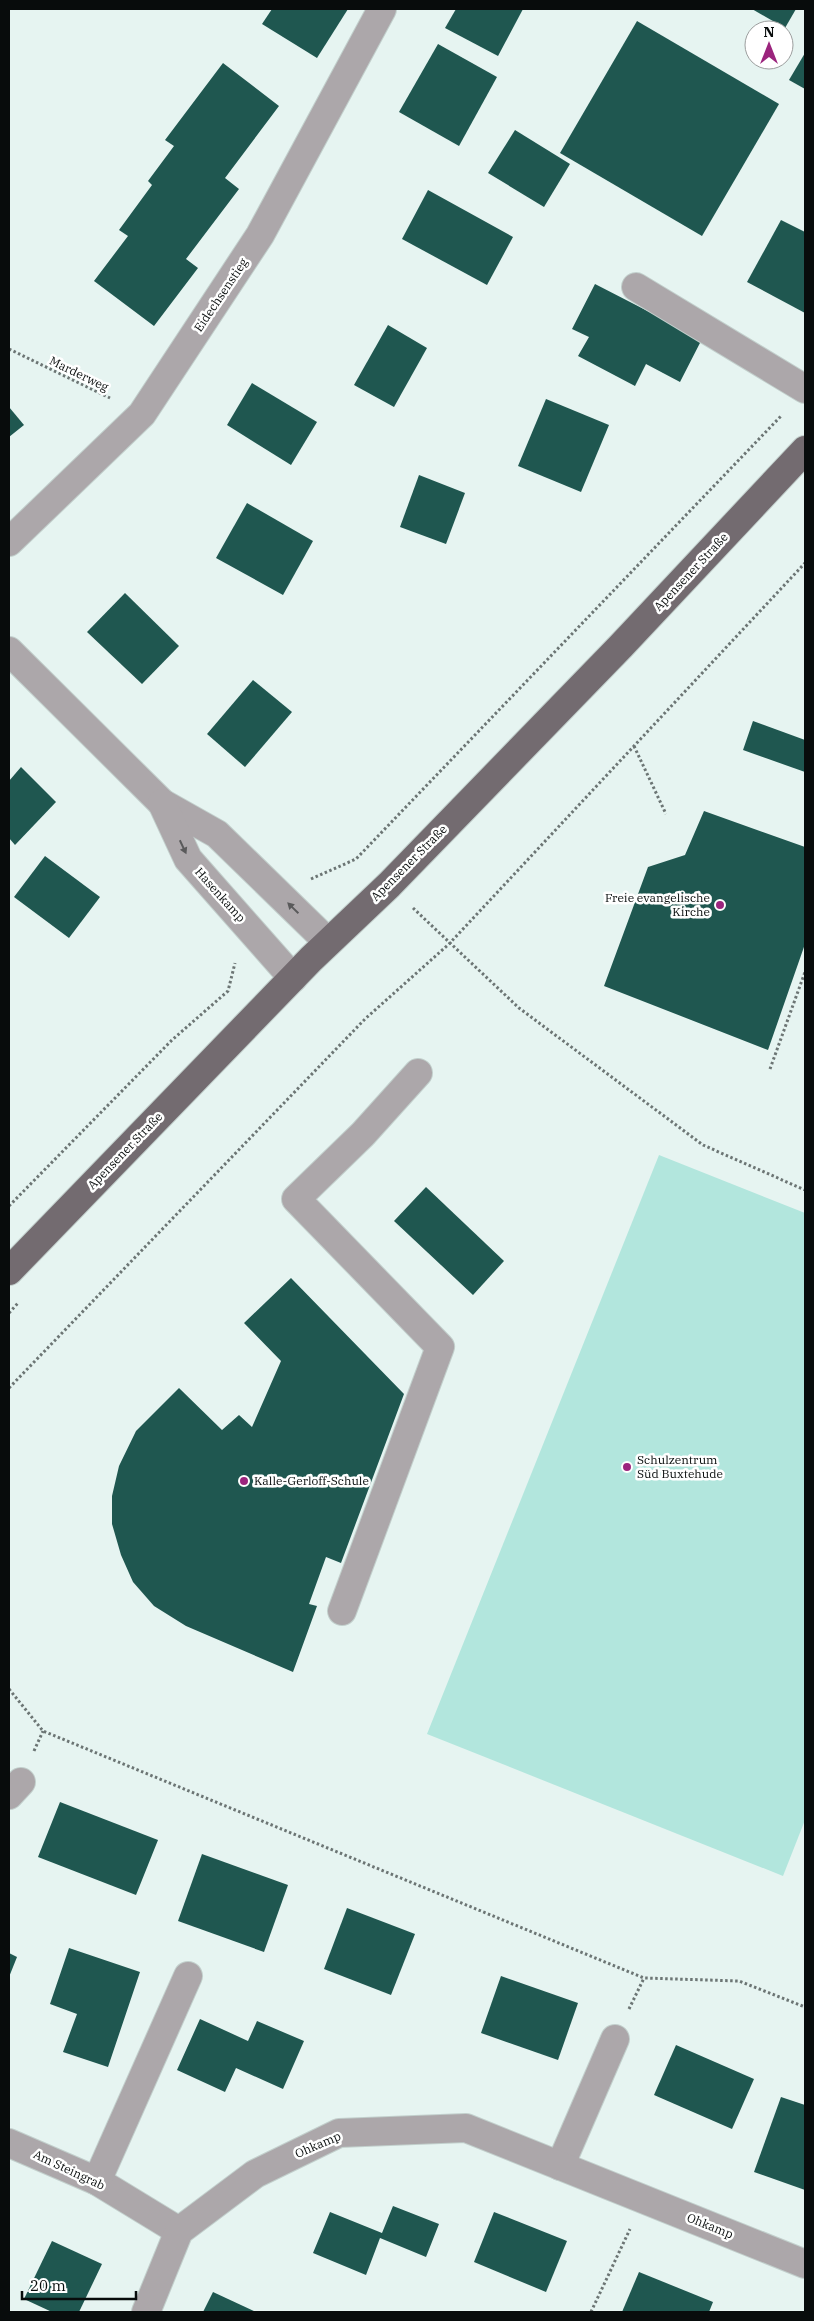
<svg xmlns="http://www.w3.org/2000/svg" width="814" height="2321" viewBox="0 0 814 2321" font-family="'IBM Plex Serif',serif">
  <rect width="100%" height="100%" fill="#e6f4f1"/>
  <path fill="#b2e6dd" d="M659 1155 805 1213V1820L783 1876 427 1734Z"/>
  <g fill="#1f5750">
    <path d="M272 9H348L317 58 262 24Z"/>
    <path d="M456 9H523L498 56 445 28Z"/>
    <path d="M752 9H796L785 28Z"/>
    <path d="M637 21 779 104 702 236 560 153Z"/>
    <path d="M438 44 497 77 459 146 399 112Z"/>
    <path d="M805 53V89L789 80Z"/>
    <path d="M223 63 279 106 225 178 239 189 186 259 198 268 154 326 94 281 128 236 119 230 152 185 148 181 174 146 165 140Z"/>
    <path d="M515 130 570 164 544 207 488 173Z"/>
    <path d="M428 190 513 237 487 285 402 239Z"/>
    <path d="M781 220 805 232V313L747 282Z"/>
    <path d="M595 284 702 339 680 382 646 364 635 386 578 356 589 337 572 329Z"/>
    <path d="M388 325 427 348 394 407 354 385Z"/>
    <path d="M252 383 317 422 291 465 227 425Z"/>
    <path d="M546 399 609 425 581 492 518 466Z"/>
    <path d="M9 407 24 425 9 437Z"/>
    <path d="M419 475 465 493 446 544 400 527Z"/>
    <path d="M247 503 313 541 283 595 216 558Z"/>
    <path d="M125 593 179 646 142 684 87 632Z"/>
    <path d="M253 680 292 712 245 767 207 734Z"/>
    <path d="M753 721 805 740V772L743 750Z"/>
    <path d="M21 767 56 802 15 845 9 838V781Z"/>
    <path d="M704 811 805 847V944L768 1050 604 986 648 867 685 855Z"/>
    <path d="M45 856 100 897 69 938 14 897Z"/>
    <path d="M426 1187 504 1261 473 1295 394 1221Z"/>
    <path d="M291 1278 404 1394 341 1563 326 1557 309 1604 317 1606 293 1672 186 1626 154 1606 133 1582 121 1555 112 1524V1496L119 1466 136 1431 179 1388 222 1430 239 1415 252 1427 281 1361 244 1323Z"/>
    <path d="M60 1802 158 1840 136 1895 38 1857Z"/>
    <path d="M202 1854 288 1885 264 1952 178 1921Z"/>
    <path d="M347 1908 415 1934 391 1995 324 1969Z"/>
    <path d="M69 1948 140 1972 108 2067 63 2052 77 2014 50 2004Z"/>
    <path d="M9 1953 17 1957 9 1977Z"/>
    <path d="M501 1976 578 2003 558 2060 481 2033Z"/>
    <path d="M200 2019 248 2041 257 2021 304 2041 283 2089 236 2068 225 2092 177 2070Z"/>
    <path d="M676 2045 754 2079 732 2129 654 2095Z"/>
    <path d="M781 2097 805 2105V2190L754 2172Z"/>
    <path d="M393 2206 439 2224 426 2257 380 2238 366 2275 313 2253 330 2212 382 2233Z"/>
    <path d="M494 2212 567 2241 546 2292 474 2262Z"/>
    <path d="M52 2241 102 2264 79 2312H52L24 2299Z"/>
    <path d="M639 2272 713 2302 709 2312H622Z"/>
    <path d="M213 2292 256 2312H203Z"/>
  </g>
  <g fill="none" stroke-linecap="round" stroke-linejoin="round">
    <defs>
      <g id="minor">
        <path d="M636 287 805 389"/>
        <path d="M9 542 142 414 260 235 382 9"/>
        <path d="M9 651 162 803 217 834 328 942"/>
        <path d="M162 803 188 859 293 978"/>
        <path d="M342 1611 440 1347 296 1199 363 1134 418 1073"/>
        <path d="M9 1795 21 1782"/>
        <path d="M9 2143 97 2181 179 2231"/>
        <path d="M560 2166 615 2039"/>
        <path d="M97 2181 188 1976"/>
        <path d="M146 2312 179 2231 255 2174 339 2133 466 2128 805 2264"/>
      </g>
      <path id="major" d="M9 1271 311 959 389 885 621 646 805 450"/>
    </defs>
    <use href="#minor" stroke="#c2cfcc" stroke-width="30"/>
    <use href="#major" stroke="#c2cfcc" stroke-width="30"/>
    <g stroke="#6c7574" stroke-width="3" stroke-dasharray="2.5 2.5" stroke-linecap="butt">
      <path d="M9 349 110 398"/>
      <path d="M634 746 666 814"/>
      <path d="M311 879 356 859 782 415"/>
      <path d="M413 908 519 1008 703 1145 805 1190"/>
      <path d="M770 1069 805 972"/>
      <path d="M9 1206 172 1040 228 991 235 963"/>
      <path d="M9 1313 18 1303"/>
      <path d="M9 1388 365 1019 449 944 805 563"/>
      <path d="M9 1689 43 1731 644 1978 739 1981 805 2007"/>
      <path d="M34 1751 43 1731"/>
      <path d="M629 2009 644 1978"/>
      <path d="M591 2312 630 2229"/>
    </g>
    <use href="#minor" stroke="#aca7aa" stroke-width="28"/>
    <use href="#major" stroke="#736b70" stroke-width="28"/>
  </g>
  <defs><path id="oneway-solid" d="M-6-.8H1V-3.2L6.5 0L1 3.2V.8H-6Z" transform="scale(1.25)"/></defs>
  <g fill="#5a5a5b">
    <use href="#oneway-solid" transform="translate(183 847) rotate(65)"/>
    <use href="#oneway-solid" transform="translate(293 908) rotate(-136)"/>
  </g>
  <g fill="#9b247d" stroke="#fff" stroke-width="2">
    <circle cx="720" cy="905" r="5"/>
    <circle cx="627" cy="1467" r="5"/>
    <circle cx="244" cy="1481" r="5"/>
  </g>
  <g text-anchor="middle" stroke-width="5" stroke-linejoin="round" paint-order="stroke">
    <g font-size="12" fill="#080c0c" stroke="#fff">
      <text transform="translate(221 295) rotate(-56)" y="4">Eidechsenstieg</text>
      <text transform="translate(79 374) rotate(26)" y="4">Marderweg</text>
      <text transform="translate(691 572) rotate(-47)" y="4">Apensener Straße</text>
      <text transform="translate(409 863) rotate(-45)" y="4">Apensener Straße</text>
      <text transform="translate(220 895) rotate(48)" y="4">Hasenkamp</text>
      <text transform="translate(125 1151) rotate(-46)" y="4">Apensener Straße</text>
      <text transform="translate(318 2145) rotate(-23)" y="4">Ohkamp</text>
      <text transform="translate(69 2170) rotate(25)" y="4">Am Steingrab</text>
      <text transform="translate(710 2226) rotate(22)" y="4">Ohkamp</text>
    </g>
    <g font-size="12" fill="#080c0c" stroke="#fff" text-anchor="start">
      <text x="710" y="902" text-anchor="end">Freie evangelische<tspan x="710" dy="14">Kirche</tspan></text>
      <text x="637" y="1464">Schulzentrum<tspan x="637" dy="14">Süd Buxtehude</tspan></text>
      <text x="254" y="1485">Kalle-Gerloff-Schule</text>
    </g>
  </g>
  <rect width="814" height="2321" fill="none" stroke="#080c0c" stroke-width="20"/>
  <g transform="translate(769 45)"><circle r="24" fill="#ffffff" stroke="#9c9e9e"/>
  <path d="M0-4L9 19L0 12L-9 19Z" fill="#9b247d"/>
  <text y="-8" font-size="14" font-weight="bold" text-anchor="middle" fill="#080c0c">N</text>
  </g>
  <path d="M22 2291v8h114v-8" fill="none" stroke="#080c0c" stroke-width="2.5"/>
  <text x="30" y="2291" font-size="15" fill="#080c0c" stroke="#ffffff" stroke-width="4" paint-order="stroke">20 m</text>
</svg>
